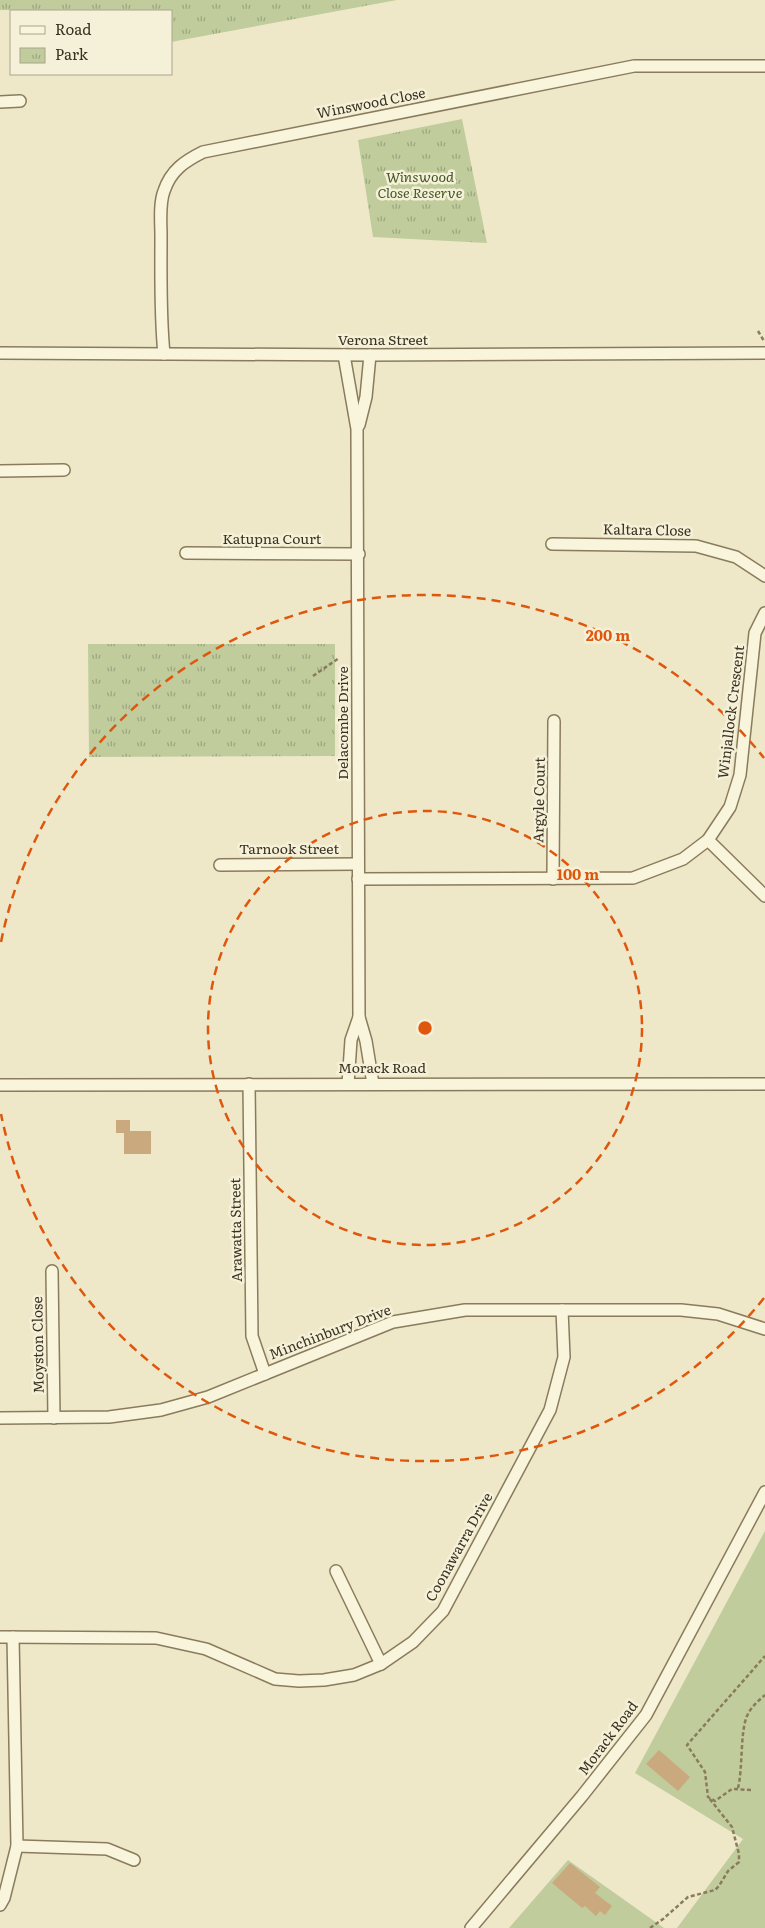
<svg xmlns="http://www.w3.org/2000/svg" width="765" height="1928" viewBox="0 0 765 1928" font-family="Literata,serif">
  <defs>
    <pattern id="park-tufts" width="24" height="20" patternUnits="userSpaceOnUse" patternTransform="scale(1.25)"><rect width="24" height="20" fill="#c0cc9c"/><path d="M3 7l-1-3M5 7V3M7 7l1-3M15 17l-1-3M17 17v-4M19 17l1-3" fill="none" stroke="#9da67f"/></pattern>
  </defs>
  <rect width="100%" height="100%" fill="#eee8c9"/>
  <g fill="#c0cc9c">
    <path d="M765 1531V1928H677L743 1839 635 1773Z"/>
    <path d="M568 1860 664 1928H509Z"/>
  </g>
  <g fill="url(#park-tufts)">
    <path d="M0 0H397L171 42V11L0 10Z"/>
    <path d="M462 119 487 243 373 237 358 140Z"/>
    <path d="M88 644H335V756L89 757Z"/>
  </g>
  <g fill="#cba97f">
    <path d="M116 1120H130V1131H151V1154H124V1133H116Z"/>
    <path d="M659 1750 690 1777 678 1791 646 1764Z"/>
    <path d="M570 1863 600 1887 595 1893 612 1906 605 1915 600 1911 596 1916 585 1906 582 1908 552 1883Z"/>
  </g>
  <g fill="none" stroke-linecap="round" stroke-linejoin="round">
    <defs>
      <g id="minor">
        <path d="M0 102 20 101"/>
        <path d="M0 353 370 355 765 353"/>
        <path d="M164 354C160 315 161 276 161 236 161 222 159 204 164 191 171 170 185 161 203 152L634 66H765"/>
        <path d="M344 355 357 429 359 1017 366 1041 373 1084"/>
        <path d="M359 425 366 397 370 355"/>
        <path d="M0 471 64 470"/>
        <path d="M552 544 696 546 736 557 765 576"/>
        <path d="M186 553 359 554"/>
        <path d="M708 840 765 896"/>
        <path d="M220 865 358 864"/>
        <path d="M358 879 633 878 683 859 708 840 730 807 740 775 755 633 765 613"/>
        <path d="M553 879 554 721"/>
        <path d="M249 1084 252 1336 265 1374"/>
        <path d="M348 1084 351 1040 359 1017"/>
        <path d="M0 1085 765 1084"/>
        <path d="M52 1271 54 1418"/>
        <path d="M0 1418 109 1417 161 1410 208 1397 393 1322 465 1310H681L718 1314 765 1329"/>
        <path d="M336 1571 381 1664"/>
        <path d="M0 1637 156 1638 206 1649 275 1679 299 1681 324 1680 354 1675 381 1664 413 1642 443 1611 550 1410 564 1357 562 1310"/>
        <path d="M17 1846 107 1849 134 1860"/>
        <path d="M0 1905 4 1898 17 1846 13 1637"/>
        <path d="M471 1928 582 1796 646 1715 765 1492"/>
      </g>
    </defs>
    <use href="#minor" stroke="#8a7b5d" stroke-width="14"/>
    <g stroke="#8a7b5d" stroke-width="2.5" stroke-dasharray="4 2.5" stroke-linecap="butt">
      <path d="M758 331 764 341"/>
      <path d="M313 676 339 658"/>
      <path d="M738 1788C743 1768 740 1732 747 1716 751 1707 758 1701 765 1695"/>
      <path d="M751 1790 732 1789 715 1801 708 1797 705 1772 687 1745 765 1656"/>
      <path d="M650 1928 663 1919 688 1897 715 1890 719 1886 728 1871 739 1862V1854L732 1827 709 1798"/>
    </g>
    <use href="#minor" stroke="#f9f4dc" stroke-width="11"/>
  </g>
  <g fill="none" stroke="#df570d" stroke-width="2.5" stroke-dasharray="9 6">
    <circle cx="425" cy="1028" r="217"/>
    <path d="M764 1298A433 433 0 0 1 1 1114M1 942A433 433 0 0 1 764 758"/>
  </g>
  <g text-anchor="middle" stroke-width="5" stroke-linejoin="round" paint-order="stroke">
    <g font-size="14" fill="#3b3121" stroke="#f5f1d8">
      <text transform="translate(371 103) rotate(-11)" y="5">Winswood Close</text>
      <text x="383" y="345">Verona Street</text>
      <text transform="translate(647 530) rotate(1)" y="5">Kaltara Close</text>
      <text x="272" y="544">Katupna Court</text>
      <text transform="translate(731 712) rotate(-83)" y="5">Winjallock Crescent</text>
      <text transform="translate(343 723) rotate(-90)" y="5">Delacombe Drive</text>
      <text transform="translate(539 800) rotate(-89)" y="5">Argyle Court</text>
      <text x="289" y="854">Tarnook Street</text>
      <text x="382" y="1073">Morack Road</text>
      <text transform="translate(236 1230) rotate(-91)" y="5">Arawatta Street</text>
      <text transform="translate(330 1332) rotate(-21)" y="5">Minchinbury Drive</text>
      <text transform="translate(38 1345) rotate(-91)" y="5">Moyston Close</text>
      <text transform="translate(459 1547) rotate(-61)" y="5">Coonawarra Drive</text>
      <text transform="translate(608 1738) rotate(-53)" y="5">Morack Road</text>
    </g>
    <g font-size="14" font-style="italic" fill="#455728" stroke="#f5f1d8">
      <text x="420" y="182">Winswood<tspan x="420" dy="16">Close Reserve</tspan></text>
    </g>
  </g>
  <circle cx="425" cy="1028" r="8" fill="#df570d" stroke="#f5f1d8" stroke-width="2.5"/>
  <g font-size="15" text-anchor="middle" font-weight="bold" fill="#df570d" stroke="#f5f1d8" stroke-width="5" stroke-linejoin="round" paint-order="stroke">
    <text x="608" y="641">200 m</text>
    <text x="578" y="880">100 m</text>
  </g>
  <rect x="10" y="10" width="162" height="65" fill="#f5f1d8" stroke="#aba48f"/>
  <rect x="20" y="26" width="25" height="8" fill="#f9f4dc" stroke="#aba48f"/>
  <text x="55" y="35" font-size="15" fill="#3b3121">Road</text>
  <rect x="20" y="48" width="25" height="15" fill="url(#park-tufts)" stroke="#aba48f"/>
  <text x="55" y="60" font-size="15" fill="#3b3121">Park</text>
</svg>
